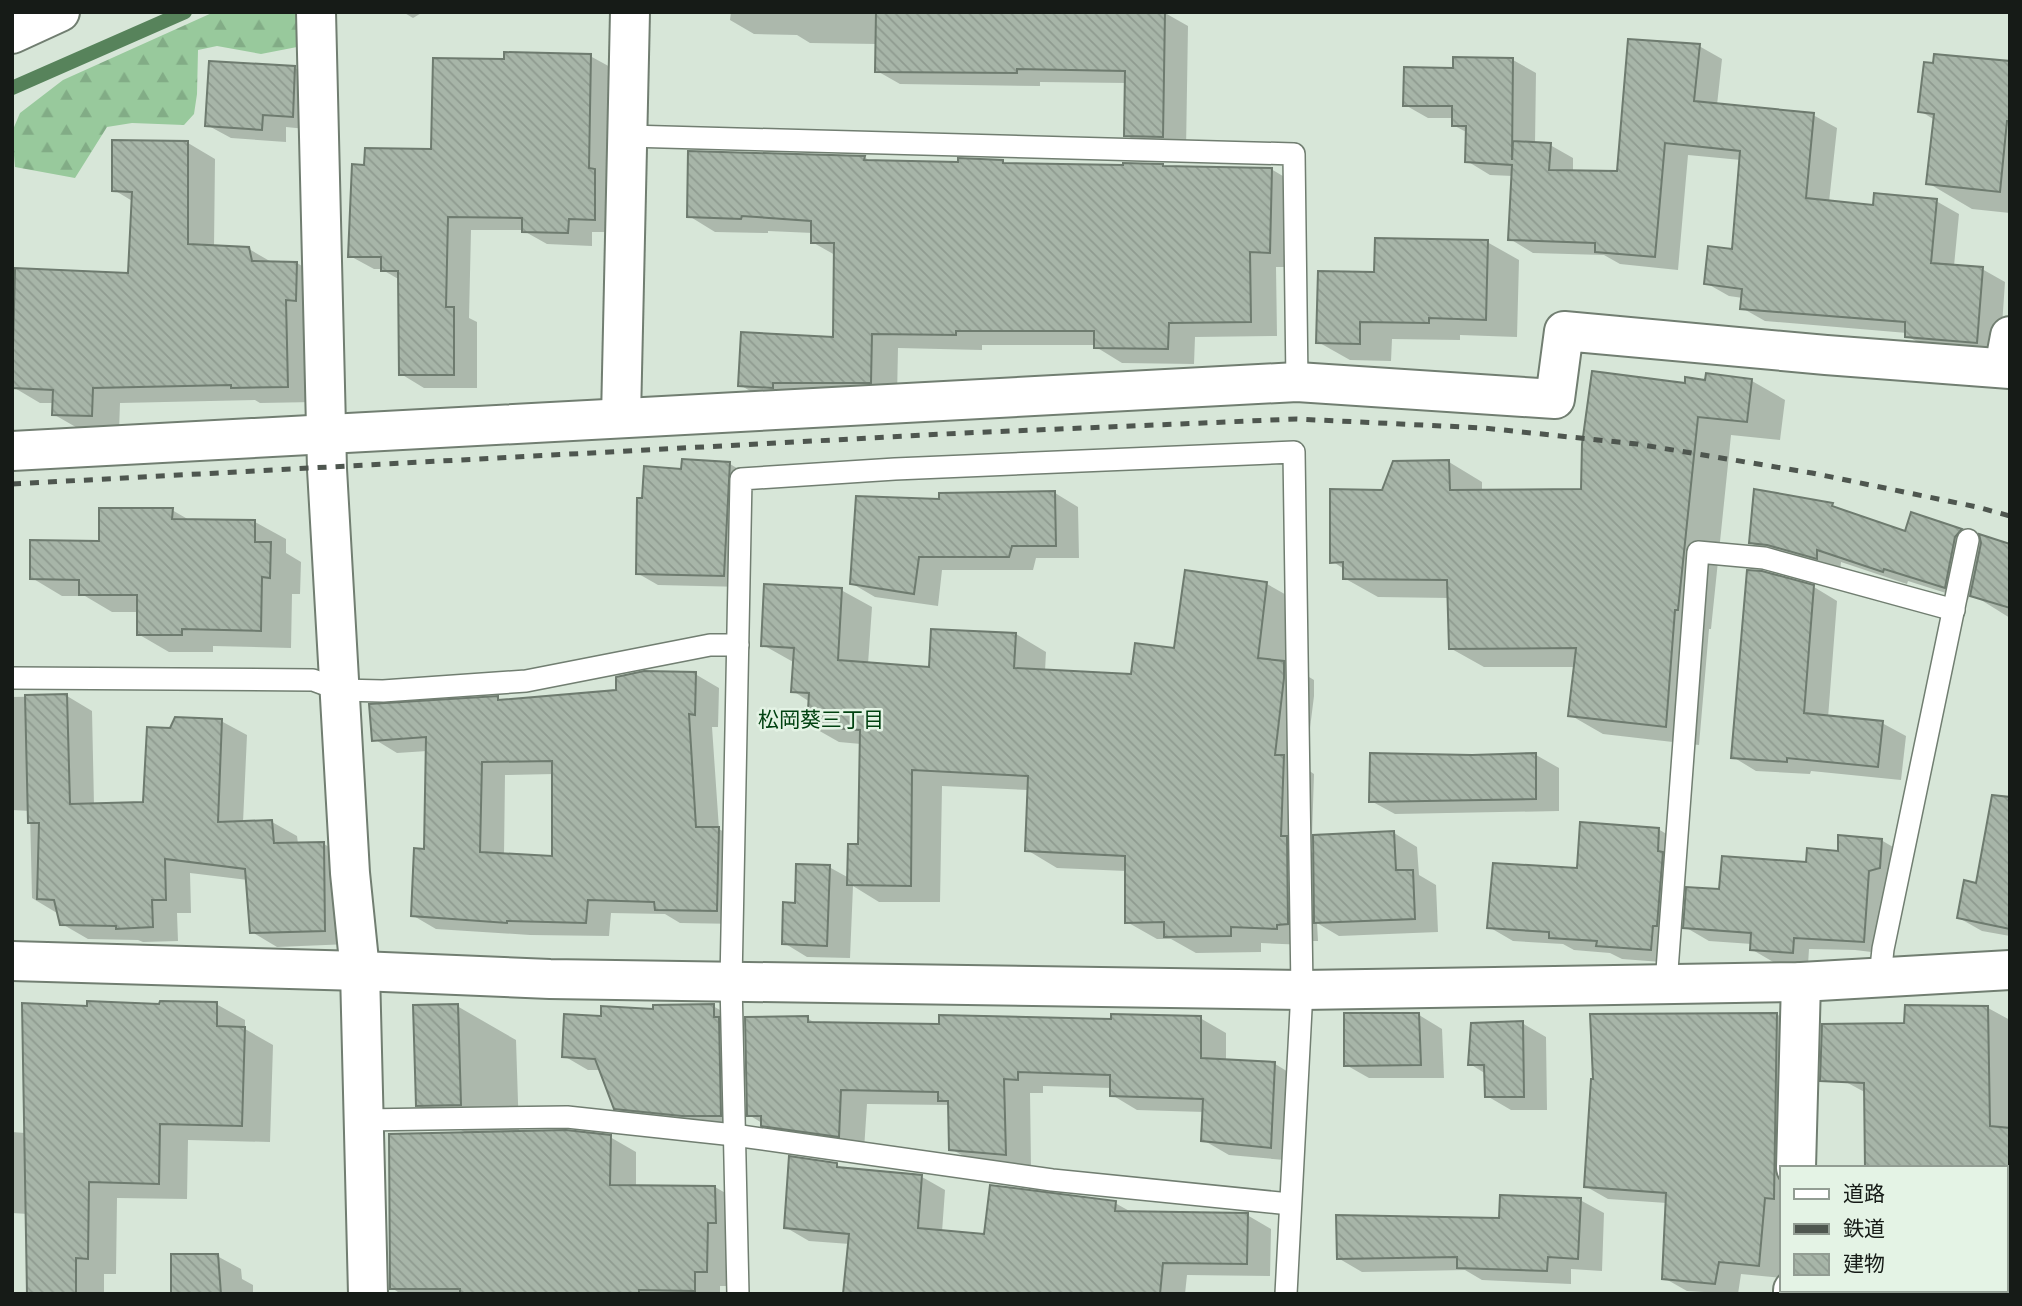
<svg xmlns="http://www.w3.org/2000/svg" width="2022" height="1306" viewBox="0 0 2022 1306" font-family="Figtree,'Noto Sans JP',sans-serif">
  <defs>
    <pattern id="forest-firs" width="22" height="20" patternUnits="userSpaceOnUse" patternTransform="scale(1.75)"><rect width="22" height="20" fill="#98c99c"/><path d="M5 1l3.5 6h-7zM16 11l3.5 6h-7z" fill="#82ac86"/></pattern>
    <pattern id="building-back-hatch" width="6" height="6" patternUnits="userSpaceOnUse" patternTransform="scale(1.75)"><rect width="6" height="6" fill="#a7b5a8"/><path d="M-1 5l2 2M0 0l6 6M5-1l2 2" fill="none" stroke="#8f9b90"/></pattern>
  </defs>
  <rect width="100%" height="100%" fill="#d7e6d8"/>
  <path fill="url(#forest-firs)" d="M214 12H300L302 22 297 47 261 54 217 46 198 50 197 94 194 114 184 125 132 123 107 127 75 178 15 167 12 132 20 113 63 80Z"/>
  <g fill="#0003" fill-rule="evenodd">
    <path d="M403 12H423L413 18Z"/>
    <path d="M731 12 1165 13 1188 26 1186 150 1149 149 1126 135 1127 83 1040 82V86L900 84 877 71V44L810 43 797 35 754 34 730 20Z"/>
    <path d="M1699 46 1722 59 1717 105 1813 115 1837 128 1829 202 1875 207 1936 201 1959 214 1954 266 1982 269 2005 282 2000 355 1930 349 1907 336V333L1765 321 1742 308 1743 298 1729 296 1706 283 1734 251 1741 160 1688 155 1678 270 1620 264 1604 255 1533 253 1510 239 1513 176 1490 175 1467 161 1468 133 1453 125V118H1428L1405 105 1455 69 1513 60 1536 73 1535 144 1550 145 1573 158V172H1619Z"/>
    <path d="M590 56 614 69 618 232H592V246L547 244 522 230H471L469 318 477 322V388H424L401 374 400 280 381 269H374L350 256 366 167 433 151 506 61Z"/>
    <path d="M2010 63V213L1972 209 1928 183 1935 120 1920 111Z"/>
    <path d="M295 68 318 82 316 130 286 127V142L231 138 207 125Z"/>
    <path d="M188 143 215 159 214 247 249 249 273 263H297L324 279 315 402 260 403 255 400 120 403 119 431 81 430 53 414 54 403H40L13 387 129 275 134 202 114 190Z"/>
    <path d="M864 157 872 162 960 164 1002 162 1007 165H1162L1166 167 1271 169 1298 185 1296 267H1276L1277 336 1195 337 1194 364 1122 363 1096 347V345H982V350L898 348 897 397 767 401 740 385 835 339V255L812 242 813 233 768 231V233L715 232 689 216Z"/>
    <path d="M1487 242 1519 260 1517 337 1460 335V340L1392 339 1391 361 1350 360 1318 342 1376 274Z"/>
    <path d="M1752 381 1785 400 1780 440 1731 435 1711 629H1709L1699 745 1603 734 1570 715 1576 667H1484L1450 648V598L1378 597 1344 578V569L1332 561 1383 491 1449 462 1482 482V491H1583L1686 385 1707 382Z"/>
    <path d="M730 464 750 476 745 587 658 585 637 573 683 471Z"/>
    <path d="M1055 493 1078 507 1079 558H1036L1033 570H942L938 606 875 597 851 583 940 500Z"/>
    <path d="M1832 505 1845 512 1906 534 1913 514 1961 530 1983 542 2010 546V618L1970 593 1968 600 1908 581 1907 584 1841 562 1840 571 1775 556 1751 543Z"/>
    <path d="M172 510 191 521 255 522 286 539V553L301 562 300 594H292L291 648 213 646V652H169L138 634 139 612H112L85 596H62L32 578 101 542Z"/>
    <path d="M1267 584 1297 601 1289 665 1314 680V696L1305 768 1314 774 1312 836 1394 833 1417 847 1419 875 1436 885 1438 932 1339 936 1317 923 1318 941H1307V945L1261 943V952L1196 953 1171 939H1157L1127 922 1126 871 1057 868 1027 850 1029 790 942 786 940 902H879L853 886 850 958 807 957 784 943 829 867 849 878 860 845 861 744 839 742 809 725 810 702 793 691 795 663 763 645 841 590 872 607 868 664 931 669 1016 634 1046 652 1045 671 1133 675 1175 650ZM1312 838 1315 839V854L1311 852Z"/>
    <path d="M1814 587 1837 601 1828 718 1882 723 1906 736 1901 780 1811 771 1810 774 1756 771 1733 757Z"/>
    <path d="M695 674 719 688 718 727H712L719 829 742 843 740 924 680 923 665 914 611 913 609 936 530 935 436 929 412 915 426 851 427 751 397 753 374 739 498 698 503 701 618 691ZM554 774V858L504 855 505 775Z"/>
    <path d="M67 696 92 711 94 805 145 803 172 730 221 721 247 735 243 823 272 822 297 836 298 844H324L349 859 350 944 277 947 252 932 248 880 190 873 191 913H177L178 941 143 942 138 940 88 939 62 924 57 913 32 898 30 811 12 810V697Z"/>
    <path d="M1536 755 1559 768V811L1395 814 1371 801 1472 756Z"/>
    <path d="M2010 826V936L1982 931 1959 918Z"/>
    <path d="M1658 829 1682 843 1681 864 1686 867 1680 939 1676 938 1675 963 1622 959 1610 953 1574 950 1563 944 1513 941 1489 927 1579 870Z"/>
    <path d="M1881 840 1905 854 1888 954 1855 950 1809 949 1808 965 1775 963 1751 949 1752 944 1709 941 1685 927 1721 891Z"/>
    <path d="M216 1004 245 1020V1029L273 1045 270 1142 188 1140 187 1199 117 1198 116 1274H104V1294H29L28 1214 12 1213V1132L25 1133 89 1008Z"/>
    <path d="M457 1006 516 1040 519 1133 610 1137 636 1152V1187H715L741 1202 733 1286H720V1294H401L392 1288 468 1134 417 1105Z"/>
    <path d="M713 1006 737 1020 744 1128 640 1122 616 1108 601 1070H588L564 1056 603 1018Z"/>
    <path d="M1988 1008 2010 1020V1294H1820V1290H2006V1168L1844 1081 1905 1025Z"/>
    <path d="M1419 1015 1442 1029 1444 1078H1369L1346 1065Z"/>
    <path d="M1778 1015 1801 1028 1782 1168V1278L1741 1274 1738 1294 1687 1291 1664 1278 1667 1203 1608 1199 1585 1186 1595 1081 1592 1016Z"/>
    <path d="M807 1018 817 1024 941 1025 1200 1018 1226 1033V1061L1275 1064 1300 1079 1296 1161 1229 1155 1203 1140 1205 1112 1137 1110 1112 1095V1088L1043 1086V1093H1030L1031 1168 976 1163 951 1149 950 1105 867 1104 864 1150 788 1139 749 1115Z"/>
    <path d="M1522 1023 1546 1037 1547 1110H1511L1487 1096 1486 1074 1470 1064Z"/>
    <path d="M837 1165 845 1169 922 1177 945 1190 942 1232 986 1236 1115 1203 1133 1213 1247 1215 1271 1229 1270 1276 1187 1275 1185 1294H845L850 1244 809 1241 785 1227Z"/>
    <path d="M1580 1200 1604 1213 1602 1271 1571 1269V1284L1482 1280 1465 1270 1362 1272 1338 1258Z"/>
    <path d="M217 1256 241 1269 242 1279 253 1285V1294H172Z"/>
  </g>
  <g fill="none" stroke-linecap="round" stroke-linejoin="round">
    <path stroke="#57835b" stroke-width="14" d="M12 88 185 12"/>
  </g>
  <g fill="url(#building-back-hatch)" stroke="#6e7b6f" stroke-width="2" fill-rule="evenodd">
    <path d="M876 12H1165L1163 137 1124 136 1125 71 1017 69V73L875 72Z"/>
    <path d="M1628 39 1700 44 1694 101 1814 113 1806 198 1873 205 1874 193 1937 199 1931 263 1983 267 1977 343 1905 337V322L1740 309 1742 289 1704 284 1708 246 1732 249 1740 151 1665 143 1655 257 1595 252V243L1508 240 1512 165 1465 162 1466 126H1452V106H1403L1404 67 1453 68V57L1513 58 1512 160 1513 141 1551 143 1549 170 1617 171Z"/>
    <path d="M504 52 591 54 589 168 595 169V220L569 219 568 233 522 232V218L448 217 446 307H454V375H399L398 271H381V257H348L352 164 364 165 365 148 431 149 433 58 504 59Z"/>
    <path d="M1934 54 2010 61V121H2007L2000 192 1926 184 1934 114 1918 112 1924 62 1933 63Z"/>
    <path d="M209 61 295 66 293 117 263 115 262 130 205 126Z"/>
    <path d="M112 140 188 141V244L249 247 252 261 297 262 296 301 286 300 288 387 231 388V385L93 388 92 416 52 415 53 390 12 388 15 268 128 273 132 192 112 191Z"/>
    <path d="M688 151 865 156 864 160 958 162V158L1003 160V163L1123 165V163L1163 164V166L1272 168 1270 253 1250 252 1251 322 1169 323 1168 349 1094 348V331H956V335L872 334 871 383H773V388L738 386 741 332 833 337 834 243H811V221L742 216 741 219 687 217Z"/>
    <path d="M1375 238 1488 240 1486 320 1429 318V323L1360 322V344L1316 343 1318 271 1374 272Z"/>
    <path d="M1592 371 1685 383V377L1705 380 1706 373 1752 379 1747 422 1698 417 1678 610H1675L1666 727 1568 716 1576 648 1449 649 1447 580 1343 579V562L1330 563V489L1382 490 1393 461 1449 460 1450 490 1581 489 1582 444Z"/>
    <path d="M682 459 730 462 724 576 636 574 637 498H642L644 466 681 469Z"/>
    <path d="M1754 489 1833 503 1832 506 1905 531 1911 512 1962 529 1955 537 1945 588 1884 569 1883 572 1817 550V559L1767 545 1749 543Z"/>
    <path d="M1055 491 1056 546H1012L1009 557H919L914 594 850 584 856 496 939 499V493Z"/>
    <path d="M99 508H173L172 519 255 520V542H271L270 578 262 577 261 631 182 629V635H137V595H79V580L30 579V540L99 541Z"/>
    <path d="M1979 534 2010 544V608L1970 596 1981 543Z"/>
    <path d="M1185 570 1267 582 1258 658 1284 661V678L1275 755H1284L1281 836H1287L1288 924 1277 925V929L1231 927V936L1164 937V922L1125 923V856L1025 851 1028 776 912 770 911 886 847 885 848 844H858L860 730 807 726 809 693 791 692 794 648 761 646 764 584 842 588 838 660 929 667 931 629 1016 633 1014 668 1131 674 1135 643 1174 648Z"/>
    <path d="M1747 570 1762 571 1814 585 1804 713 1883 721 1878 767 1787 758V762L1731 758Z"/>
    <path d="M644 671 696 672 695 715 689 714 696 827H719L717 911 655 910 654 902 588 900 586 923 507 921V923L411 916 414 848 424 849 426 737 372 741 369 704 498 696V700L616 690V677ZM552 761V856L480 852 482 762Z"/>
    <path d="M67 694 70 804 143 802 147 727 170 728 175 717 222 719 218 822 272 820 274 843 324 842 325 931 250 933 245 869 165 859 166 900H152L153 927 116 929V926L60 925 54 900 37 899 39 823H28L25 695Z"/>
    <path d="M1370 753 1472 755 1536 753V799L1369 802Z"/>
    <path d="M1992 795 2010 797V929L1957 918 1964 880 1976 883Z"/>
    <path d="M1580 822 1659 828 1658 851 1663 852 1657 926H1653L1651 950 1596 946 1597 941 1549 938V932L1487 928 1493 863 1577 868Z"/>
    <path d="M1394 831 1396 870H1413L1415 919 1314 923 1313 835Z"/>
    <path d="M1838 835 1882 839 1880 868 1869 871 1864 942 1794 938 1793 953 1750 950 1751 933 1683 928 1686 887 1719 889 1722 856 1806 862 1807 848 1838 851Z"/>
    <path d="M796 864 830 865 827 946 782 944 783 902 795 903Z"/>
    <path d="M87 1001 159 1004 160 1001 217 1002V1026L245 1027 242 1126 160 1124 159 1184 89 1182 88 1259 76 1258V1294H27L22 1003 87 1006Z"/>
    <path d="M458 1004 461 1105 416 1106 413 1005Z"/>
    <path d="M714 1004V1017H719L721 1116H682L614 1109 595 1059 562 1057 564 1014 601 1016V1006L653 1009V1005Z"/>
    <path d="M1905 1005 1988 1006 1990 1126 2010 1128V1168H1865L1864 1083 1820 1081 1822 1024 1904 1023Z"/>
    <path d="M1344 1013H1419L1421 1065 1344 1066Z"/>
    <path d="M1777 1013 1774 1199 1765 1198 1759 1266 1719 1262 1715 1284 1662 1279 1666 1193 1584 1187 1591 1079H1593L1590 1014Z"/>
    <path d="M1111 1014 1201 1016V1058L1275 1062 1271 1148 1201 1141 1203 1099 1110 1096V1075L1018 1072V1080L1004 1079 1006 1155 949 1150 948 1101H938V1092L841 1090 839 1137 761 1126V1116H747L745 1017 808 1016V1022L939 1024V1015L1111 1019Z"/>
    <path d="M1523 1021 1524 1097H1485L1484 1065H1468L1471 1023Z"/>
    <path d="M566 1130 611 1135 610 1185 715 1186 716 1223H708L707 1272H695V1291L639 1290V1294H460V1289H390L389 1134Z"/>
    <path d="M789 1156 837 1163V1167L922 1175 918 1228 984 1234 990 1185 1116 1201 1115 1211 1248 1213 1247 1264 1163 1263 1160 1294H843L849 1234 784 1228Z"/>
    <path d="M1500 1195 1581 1198 1578 1259 1548 1257 1547 1271 1457 1268V1257L1337 1259 1336 1215 1499 1218Z"/>
    <path d="M171 1254H218L221 1294H171Z"/>
  </g>
  <g fill="none" stroke-linecap="round" stroke-linejoin="round">
    <defs>
      <g id="service">
        <path d="M628 136 1294 154 1297 382"/>
        <path d="M12 678 313 680 340 690 383 691 526 681 710 645H738"/>
        <path d="M1880 977 1883 949 1968 540"/>
        <path d="M1666 984 1698 552 1764 558 1954 610"/>
        <path d="M363 1120 567 1117 734 1135 1052 1180 1290 1204"/>
        <path d="M738 1294 731 982 741 479 895 469 1294 452 1302 990 1286 1294"/>
      </g>
      <g id="minor">
        <path d="M316 12 327 469 350 873 360 971 368 1294"/>
        <path d="M12 34 60 12"/>
        <path d="M2004 368 2010 336"/>
        <path d="M621 418 630 12"/>
        <path d="M12 451 1297 382 1555 399 1564 331 1826 355 2010 369"/>
        <path d="M12 961 360 971 550 979 1302 990 1801 982 2010 970"/>
        <path d="M1796 1168 1801 982"/>
        <path d="M1793 1294V1290"/>
      </g>
    </defs>
    <use href="#service" stroke="#717e71" stroke-width="24"/>
    <use href="#minor" stroke="#717e71" stroke-width="42"/>
    <use href="#service" stroke="#fff" stroke-width="21"/>
    <use href="#minor" stroke="#fff" stroke-width="38"/>
    <path stroke="#4e564f" stroke-width="5" stroke-dasharray="9 9" stroke-linecap="butt" d="M12 484 963 433 1297 419 1484 428 1637 444 1812 473 1977 507 2010 516"/>
  </g>
  <g text-anchor="middle" stroke-width="5" stroke-linejoin="round" paint-order="stroke">
    <g font-size="21" fill="#004110" stroke="#e4f3e5">
      <text x="821" y="727">松岡葵三丁目</text>
    </g>
  </g>
  <rect width="2022" height="1306" fill="none" stroke="#161b17" stroke-width="28"/>
  <rect x="1780" y="1166" width="228" height="126" fill="#e4f3e5" stroke="#929d93" stroke-width="2"/>
  <rect x="1794" y="1189" width="35" height="10" fill="#ffffff" stroke="#929d93" stroke-width="2"/>
  <text x="1843" y="1201" font-size="21" fill="#161b17">道路</text>
  <rect x="1794" y="1224" width="35" height="10" fill="#4e564f" stroke="#929d93" stroke-width="2"/>
  <text x="1843" y="1236" font-size="21" fill="#161b17">鉄道</text>
  <rect x="1794" y="1254" width="35" height="21" fill="url(#building-back-hatch)" stroke="#929d93" stroke-width="2"/>
  <text x="1843" y="1271" font-size="21" fill="#161b17">建物</text>
</svg>
